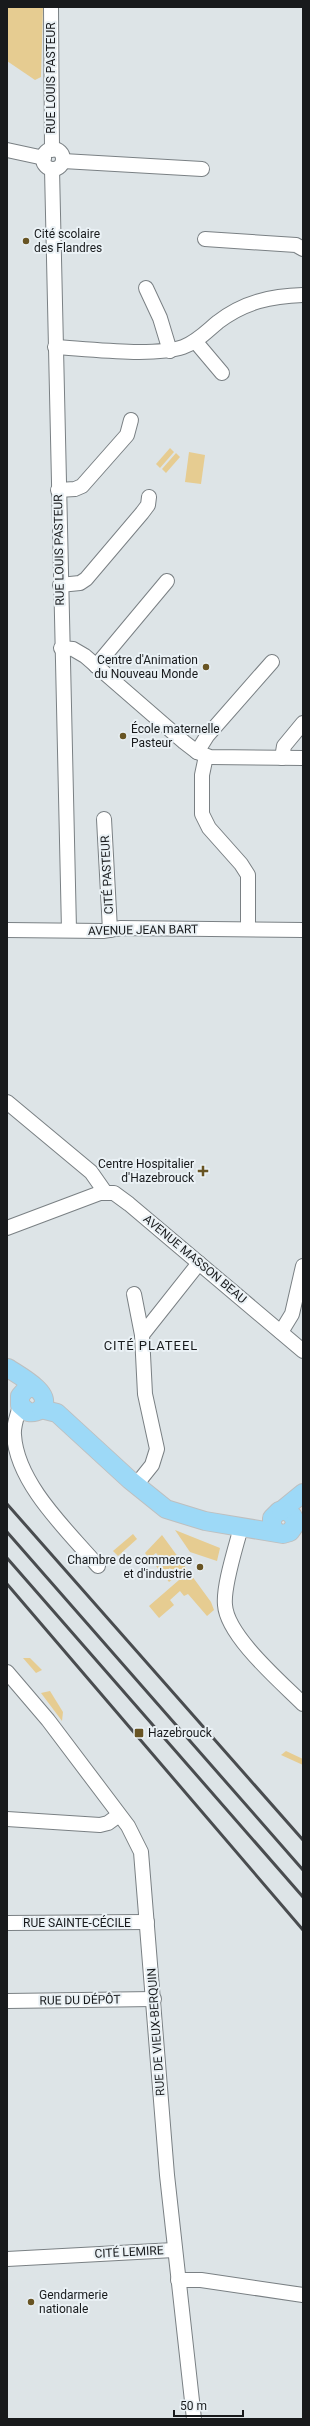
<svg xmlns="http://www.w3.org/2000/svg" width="310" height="2426" viewBox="0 0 310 2426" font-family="Roboto,sans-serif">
  <rect width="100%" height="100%" fill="#dde4e7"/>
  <g fill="#e6cc91">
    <path d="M7 7H43L41 77 35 80 7 61Z"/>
    <path d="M170 448 174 452 160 468 156 464Z"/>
    <path d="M189 452 205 455 201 484 185 482Z"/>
    <path d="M176 453 180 457 166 473 162 469Z"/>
    <path d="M175 1530 220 1548 217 1561 190 1552Z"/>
    <path d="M133 1534 137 1539 118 1556 113 1551Z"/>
    <path d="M162 1535 211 1602 214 1610 207 1616 188 1594 184 1596 180 1591 170 1600 174 1605 159 1618 149 1606 179 1580 176 1576 169 1582 166 1578 173 1572 170 1568 159 1577 155 1573 159 1570 156 1566 162 1560 156 1553 149 1558 145 1553Z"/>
    <path d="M23 1658H30L42 1670 36 1673Z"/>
    <path d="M50 1691 63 1712 62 1721 41 1693Z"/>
    <path d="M286 1751 303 1759V1765L281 1755Z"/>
  </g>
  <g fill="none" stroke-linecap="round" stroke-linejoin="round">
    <defs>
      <g id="minor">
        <path d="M51 7 52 150"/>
        <circle cx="53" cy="159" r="10"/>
        <path d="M7 150 44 158"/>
        <path d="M63 161 202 169"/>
        <path d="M52 169 69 930"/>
        <path d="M205 239 296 245 303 249"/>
        <path d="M146 288 160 318 170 351"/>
        <path d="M195 341 222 373"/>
        <path d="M55 347C88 349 154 357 183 347 197 342 207 331 218 322 244 302 271 296 303 295"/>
        <path d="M58 490 75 489 82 486 127 435 131 420"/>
        <path d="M60 585 80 583 86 579 142 513 148 505 149 497"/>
        <path d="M61 648 73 649 85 656 184 742 197 752 210 757 303 758"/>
        <path d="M96 666 167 581"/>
        <path d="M197 752 207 736 272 662"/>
        <path d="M206 756 202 775V814L209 828 241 864 248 875V929"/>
        <path d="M282 758 284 746 303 723"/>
        <path d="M104 819 110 930"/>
        <path d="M7 930 103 931 121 928 303 930"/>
        <path d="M7 1102 91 1172 105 1192"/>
        <path d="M7 1228 100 1193H114L129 1204 303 1351"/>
        <path d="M134 1294 142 1335"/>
        <path d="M281 1332 292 1314 303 1266"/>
        <path d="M20 1405C18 1415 13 1425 14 1435 17 1484 68 1531 98 1566"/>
        <path d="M140 1480 152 1465 157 1449 145 1394 142 1335 199 1263"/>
        <path d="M241 1527C236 1547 223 1586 225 1605 227 1636 281 1682 303 1704"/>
        <path d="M7 1672 48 1720 128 1826 141 1852 167 2175 194 2419"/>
        <path d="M7 1819 100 1825 108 1823 119 1815"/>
        <path d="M7 1923 147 1922"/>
        <path d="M7 2001 154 1999"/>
        <path d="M7 2259 174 2250"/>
        <path d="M178 2280H201L303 2295"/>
      </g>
      <g id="major">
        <path d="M8 1368C18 1375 53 1393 42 1407 39 1412 33 1413 28 1412L20 1405V1396L27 1388H36"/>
        <path d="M41 1409 57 1413 130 1480 166 1509 205 1521 283 1534 290 1532 295 1525C295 1515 289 1510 279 1511L272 1518V1527L278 1533"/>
        <path d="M281 1511 303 1493"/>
      </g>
    </defs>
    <use href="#minor" stroke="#7a8084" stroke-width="16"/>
    <use href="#major" stroke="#bebfbf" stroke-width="20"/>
    <use href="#minor" stroke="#fff" stroke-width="14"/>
    <use href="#major" stroke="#9dd9f7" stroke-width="18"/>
    <g stroke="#494c4f" stroke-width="3">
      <path d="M7 1504 303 1840"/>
      <path d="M7 1532 303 1870"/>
      <path d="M7 1558 303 1897"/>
      <path d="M7 1584 303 1930"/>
    </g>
  </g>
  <g fill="#685423" stroke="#eaf1f5" stroke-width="1.5">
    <circle cx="26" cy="241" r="4"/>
    <circle cx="206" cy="667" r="4"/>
    <circle cx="123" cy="736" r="4"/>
    <path d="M201 1165h4v4h4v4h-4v4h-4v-4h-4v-4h4z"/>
    <circle cx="200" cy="1567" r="4"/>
    <rect x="134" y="1728" width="10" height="10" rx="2"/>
    <circle cx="31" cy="2302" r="4"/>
  </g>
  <g text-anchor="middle" stroke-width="4" stroke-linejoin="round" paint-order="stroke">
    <g font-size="12" fill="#181a1c" stroke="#eaf1f5">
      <text transform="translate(51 78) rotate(-90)" y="4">RUE LOUIS PASTEUR</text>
      <text transform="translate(59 550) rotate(-91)" y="4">RUE LOUIS PASTEUR</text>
      <text transform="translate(107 875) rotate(-93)" y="4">CITÉ PASTEUR</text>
      <text transform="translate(143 930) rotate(-1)" y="4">AVENUE JEAN BART</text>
      <text transform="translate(195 1259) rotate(40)" y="4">AVENUE MASSON BEAU</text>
      <text x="77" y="1927">RUE SAINTE-CÉCILE</text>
      <text transform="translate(80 2000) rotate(-1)" y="4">RUE DU DÉPÔT</text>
      <text transform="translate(156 2032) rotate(-94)" y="4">RUE DE VIEUX-BERQUIN</text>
      <text transform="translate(129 2252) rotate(-3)" y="4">CITÉ LEMIRE</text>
    </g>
    <g font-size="12" fill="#181a1c" stroke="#eaf1f5" text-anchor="start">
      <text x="34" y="238">Cité scolaire<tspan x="34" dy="14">des Flandres</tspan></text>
      <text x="198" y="664" text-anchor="end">Centre d'Animation<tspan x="198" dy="14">du Nouveau Monde</tspan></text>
      <text x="131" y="733">École maternelle<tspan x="131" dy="14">Pasteur</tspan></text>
      <text x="194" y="1168" text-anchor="end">Centre Hospitalier<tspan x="194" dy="14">d'Hazebrouck</tspan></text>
      <text x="192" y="1564" text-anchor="end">Chambre de commerce<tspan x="192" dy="14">et d'industrie</tspan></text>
      <text x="148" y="1737">Hazebrouck</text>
      <text x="39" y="2299">Gendarmerie<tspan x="39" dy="14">nationale</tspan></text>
    </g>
    <g font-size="13" letter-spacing="1" fill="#181a1c" stroke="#eaf1f5">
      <text x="151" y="1350">CITÉ PLATEEL</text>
    </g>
  </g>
  <rect width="310" height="2426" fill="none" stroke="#181a1c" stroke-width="16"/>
  <path d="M174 2410v6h69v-6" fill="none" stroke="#181a1c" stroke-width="2"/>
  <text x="180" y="2410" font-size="12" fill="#181a1c" stroke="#eaf1f5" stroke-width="3" paint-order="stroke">50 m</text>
</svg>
